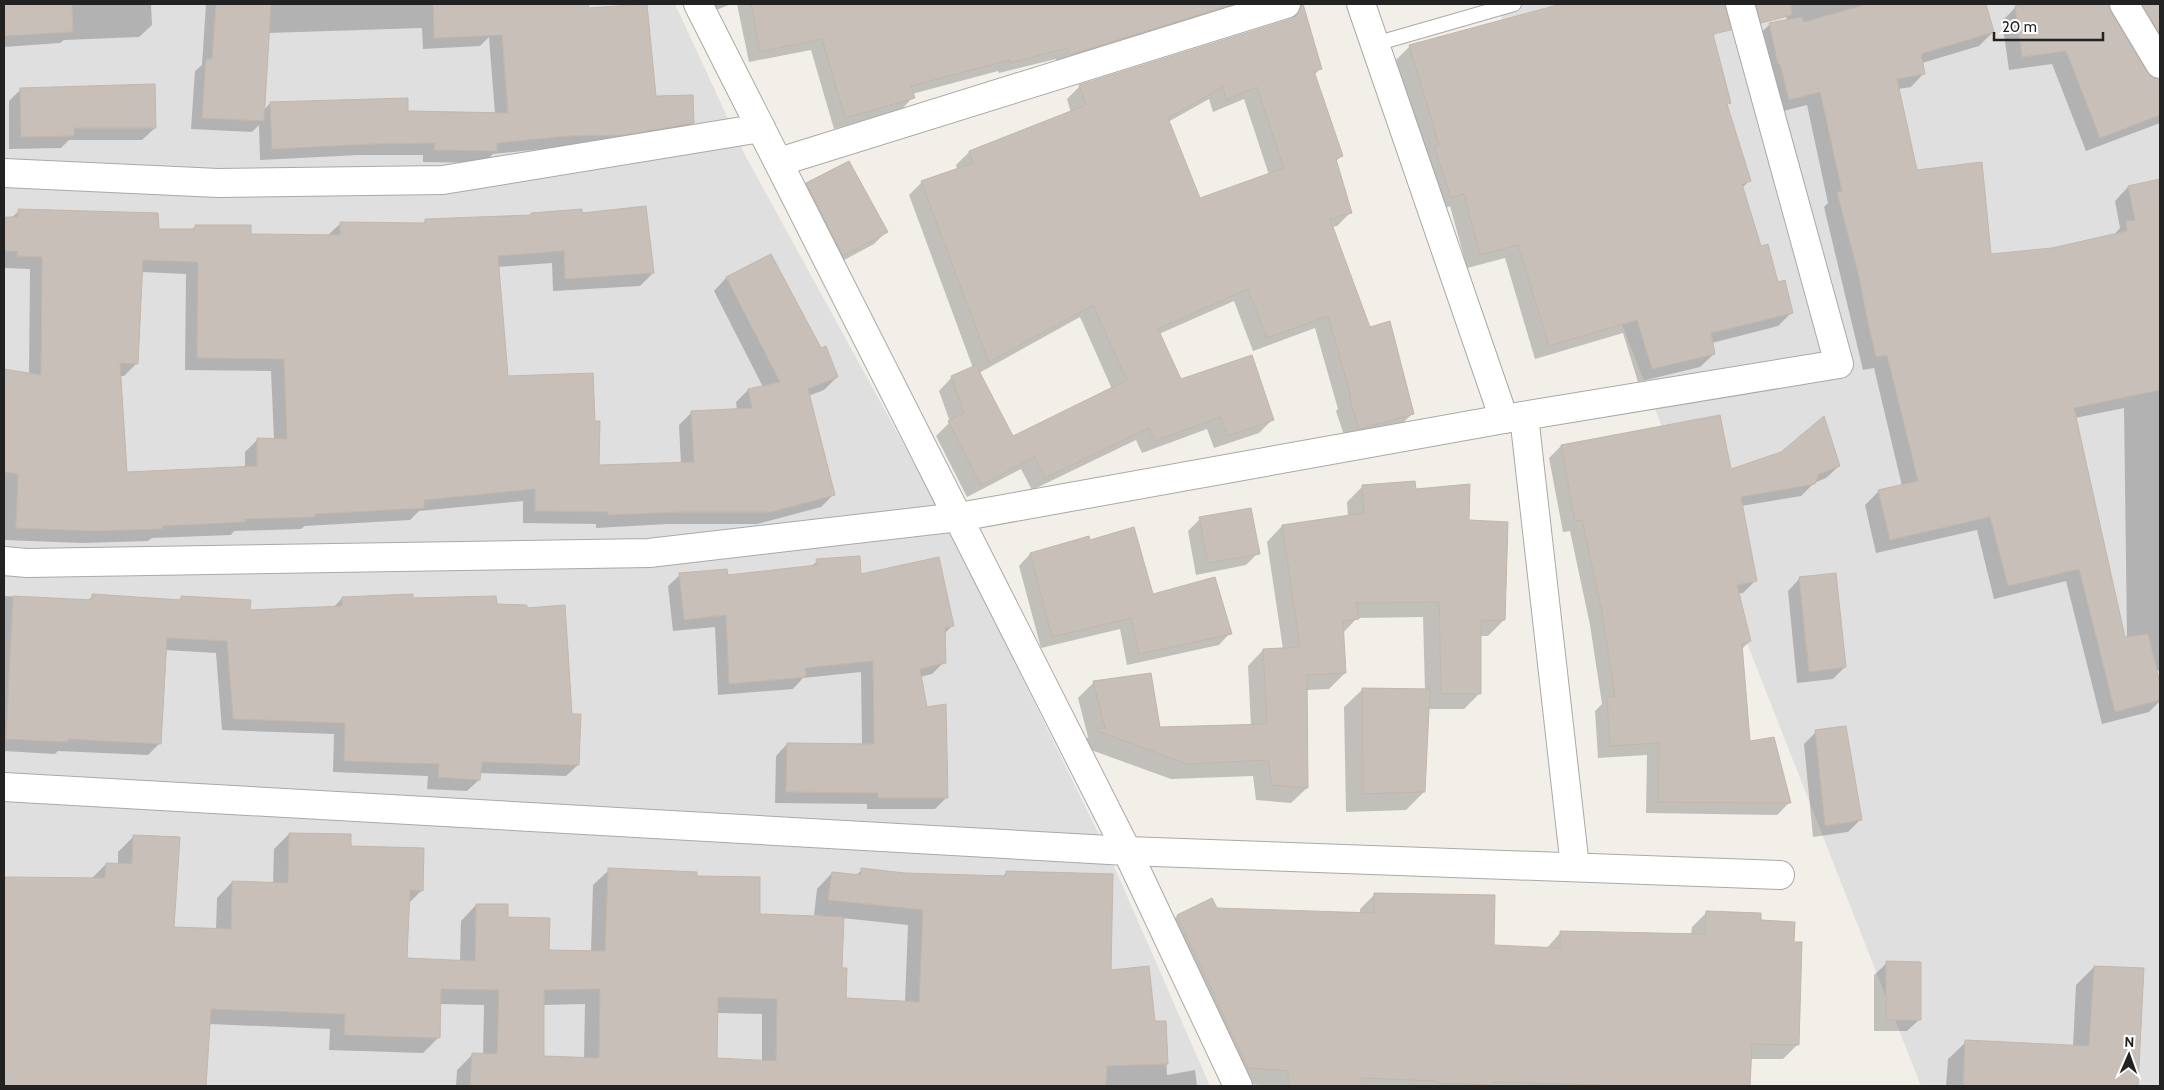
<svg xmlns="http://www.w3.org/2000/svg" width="2164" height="1090" viewBox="0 0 2164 1090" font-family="Cabin,sans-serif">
  <rect width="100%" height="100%" fill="#f2efe9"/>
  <g fill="#e0dfdf">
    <path d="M4 4H675L745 155 944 518 1110 857 1210 1086H4Z"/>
    <path d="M1496 4H2160V1086H1921Z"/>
  </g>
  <g fill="#0003" fill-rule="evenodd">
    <path d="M4 4H151L152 25 139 37 64 40 60 43 4 47Z"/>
    <path d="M206 4H490L491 21 500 11 581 4H587L588 9 646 4 655 97 692 123 680 135 493 154 484 163 423 162V155H359L260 160 259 125 252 132 191 129 195 71 202 65ZM422 28 423 49 480 46 489 37 495 114 407 112 270 103 264 110 268 33Z"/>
    <path d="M699 4H731L704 15Z"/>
    <path d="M737 4H1257L1058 66 1056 59 999 73 998 71 912 94 913 97 902 109 834 129 811 50 749 62Z"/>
    <path d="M1564 4H1710L1717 32 1712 37 1729 102 1726 106 1749 181 1742 188 1760 247 1792 312 1778 326 1712 343 1714 354 1700 367 1638 382 1623 333 1535 359 1505 258 1467 268 1450 206 1438 211 1425 157 1396 60 1410 46Z"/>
    <path d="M1784 4H1861L1862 10 1881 4H1984L1993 32 1979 46 1922 63 1924 73 1911 87 1898 89 1916 171 1990 255 2053 249 2113 236 2120 228 2115 201 2128 187 2160 181V671L2156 670 2160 688V701L2149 712 2102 724 2066 581 1994 599 1977 530 1876 553 1865 505 1879 491 1902 486 1874 368 1863 370 1824 207 1828 203 1807 105 1776 113 1756 38 1770 24 1787 21ZM2124 408 2127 638H2124L2075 418Z"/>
    <path d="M2042 4H2069L2070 9 2096 4H2108L2124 68 2160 81V123L2086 151 2052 64 2009 70 2002 21 2016 7Z"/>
    <path d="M2150 4H2160V73L2154 59Z"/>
    <path d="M1321 68 1314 75 1341 156 1335 162 1351 212 1337 226 1332 227 1369 328 1413 413 1400 426 1346 441 1336 411 1338 409 1315 328 1253 351 1234 301 1159 334 1180 381 1272 420 1259 433 1214 448 1207 429 1142 453 1136 440 1032 490 1021 469 967 497 936 436 950 422 939 391 952 377 973 368 909 195 922 182 957 169 956 165 969 152 1071 113 1067 99 1080 86ZM1209 99 1213 112 1244 99 1269 175 1199 200 1168 122ZM1080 317 1112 389 1012 437 979 373Z"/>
    <path d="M21 89 155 128 142 140H69L61 148 9 149V101Z"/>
    <path d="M807 184 886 232 874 244 831 267 795 196Z"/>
    <path d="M19 211 158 230H191L196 226 250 235 327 236 341 223 421 225 426 221 530 216 532 214H581L653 273 640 286 553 291 552 263 498 267 507 377 597 467 681 464 679 425 692 412 737 410 736 402 748 390 763 387 714 291 726 278 771 255 837 377 824 390 808 396 834 494 821 507 757 524H667L596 528V524L523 523V501L419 511 410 520 305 526 301 529 234 531 231 535 152 538 148 541 82 543 4 540V371L29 374 30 269 4 268V218H11ZM141 272 186 274 185 370 271 371 274 440H257L245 452V468L126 473 120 376H124L137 363Z"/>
    <path d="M1561 446 1730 471 1839 466 1826 478 1814 483 1801 496 1741 506 1755 581 1743 593 1738 594 1750 641 1741 650 1748 742 1774 738 1789 803 1777 815 1646 813 1647 755 1598 758 1595 711 1602 704 1590 625 1570 531 1563 532 1549 458Z"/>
    <path d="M1363 486 1414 491 1467 521 1504 620 1488 636H1480V693L1464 709H1428L1424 792 1406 810 1346 812 1344 707 1362 690H1425L1423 617 1357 618 1343 633 1345 673 1329 689 1306 690 1307 788 1291 803 1256 800 1253 776 1171 779 1080 746 1088 737 1078 698 1094 682 1158 728 1251 726 1248 666 1263 650 1283 649 1267 542 1282 526 1348 517 1347 502Z"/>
    <path d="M1200 519 1258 553 1246 565 1196 575 1188 531Z"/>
    <path d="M1089 542 1153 596 1230 633 1219 645 1127 665 1120 629 1041 648 1019 566 1030 554Z"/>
    <path d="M817 561 860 575 953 625 944 634V662L932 674 920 677 947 797 935 809H867V804L775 803 776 756 787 744 862 745 861 672 803 678 793 689 718 695 715 627 673 631 668 586 680 575 727 576 811 567Z"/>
    <path d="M1800 578 1845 667 1833 679 1797 683 1788 591Z"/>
    <path d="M4 596 87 601 93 596 179 601 182 597 249 612 333 608 342 598 412 599 495 605 571 715 578 765 566 776 479 773V780L467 791 427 789 428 776 333 772 334 734 222 730 216 653 165 650 160 743 148 755 58 751 55 754 4 751Z"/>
    <path d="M1816 732 1860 820 1848 832 1813 837 1804 744Z"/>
    <path d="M289 834 350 847 422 890 408 904 406 960 460 961 461 921 476 905 507 918 548 951 591 952 593 885 609 870 696 877 758 916 822 918V916L814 915 817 889 832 873 855 876 862 870 904 874 1002 877 1007 872 1110 971 1153 1022H1165L1167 1075 1195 1070 1197 1086H456L457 1070 472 1055H483L484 1005 440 1004 438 1038 423 1053 329 1050 330 1029 209 1024 205 1086H4V879H91L106 864 118 865V852L134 836 173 929 216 930 217 898 232 882 273 884 274 849ZM842 918 908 925 905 1002 844 999 841 969ZM585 1004 584 1058 543 1057V1005ZM717 1013 762 1014V1061L716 1059Z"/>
    <path d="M1375 894 1493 947 1546 949 1561 932 1691 935 1692 927 1707 912 1760 921 1793 943 1798 1044 1783 1059H1750L1749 1086H1274L1233 1083 1162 931 1177 916 1211 900 1216 909 1360 914V909Z"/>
    <path d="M1887 963 1920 1019 1907 1031H1874V975Z"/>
    <path d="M2094 967 2142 969 2137 1086H1946L1948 1059 1966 1042 2073 1047 2076 985Z"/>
  </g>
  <g fill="#c7bfb8" stroke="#c4b6ab" fill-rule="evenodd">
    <path d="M4 4H72L73 32 4 36Z"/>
    <path d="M216 4H271L264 121 202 118 206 59H212Z"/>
    <path d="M433 4H588L589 8 647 4 656 96 693 95 694 123 624 135 568 136 497 143V151L434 150 435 143 372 144 272 149 270 102 408 98V111L508 113 502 35 434 38Z"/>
    <path d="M751 4H1234L1069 55 1067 48 1010 63V60L911 86 915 98 845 118 822 39 760 52Z"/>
    <path d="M1301 4H1303L1322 69 1314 71 1343 156 1336 159 1352 213 1330 219 1370 327 1390 321 1414 414 1359 429 1349 397 1351 396 1328 316 1267 338 1248 289 1158 329 1181 379 1252 355 1274 420 1227 436 1221 417 1155 441 1149 428 1045 478 1035 457 981 485 948 421 964 413 951 376 976 365 1013 436 1127 380 1093 305 989 362 921 181 973 163 969 151 1086 105 1079 85 1291 19 1298 14ZM1223 87 1226 100 1257 87 1284 168 1200 198 1168 118Z"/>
    <path d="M1561 4H1725L1731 30 1713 34 1731 103 1727 104 1751 181 1742 184 1761 246 1768 244 1778 282 1785 280 1793 313 1711 333 1715 354 1652 369 1637 320 1549 346 1518 245 1480 255 1464 194 1451 198 1434 147 1439 145 1409 45Z"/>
    <path d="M1756 4H1791L1792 15 1761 23Z"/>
    <path d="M1868 4H1986L1994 32 1921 54 1925 74 1897 79 1917 170 1982 162 1991 254 2052 248 2127 231 2126 221 2135 220 2128 186 2160 179V390L2074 408 2125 637 2148 634 2160 683V700L2115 712 2079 569 2008 586 1990 517 1890 540 1878 490 1918 481 1887 355 1876 357 1868 323 1859 277 1837 192 1842 191 1820 92 1789 100 1780 64H1778L1769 23 1802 17 1804 22Z"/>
    <path d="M2031 4H2108L2111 12 2147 72 2152 77 2160 80V115L2100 138 2066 51 2022 57 2015 6Z"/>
    <path d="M2142 4H2160V34Z"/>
    <path d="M155 84 156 128H74V136L21 137 20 88Z"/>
    <path d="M849 161 888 232 843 256 806 183Z"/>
    <path d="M646 206 654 273 565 279 564 251 498 256 508 376 593 373 595 421H600L599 465 694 462 691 411 752 408 748 389 780 382 726 277 771 254 821 348 826 346 838 377 808 389 835 495 771 512H681L608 515V512L535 511V489L424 500V508L315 514V517L245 519V522L162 526V529L95 531 16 528 18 474 4 472V369L41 375 42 257 17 256 18 251H4V217H18V209L158 213 159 229H195V225H251V234L340 235V222L425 223V219L531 215V213L582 209V213ZM143 260 198 262 197 358 284 359 287 439 257 438V466L127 472 120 363 138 364Z"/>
    <path d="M1720 415 1731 469 1781 452 1824 416 1840 466 1819 474 1815 484 1741 497 1757 581 1737 585 1751 641 1742 644 1750 741 1774 737 1791 803 1658 802 1659 743 1610 746 1607 697H1615L1602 612 1582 520 1575 521 1561 445Z"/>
    <path d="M1415 481 1416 489 1470 484 1469 520 1508 522 1505 620 1481 621V694H1441L1439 602 1356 603 1359 619 1343 621 1346 673 1307 675 1308 788 1272 785 1268 760 1187 764 1095 730V728H1105L1093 681 1151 673 1160 727 1267 724 1263 649 1300 647 1282 525 1364 513 1362 485Z"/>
    <path d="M1251 508 1260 554 1208 563 1199 517Z"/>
    <path d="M1134 527 1153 594 1215 577 1232 634 1139 654 1131 618 1052 637 1030 553 1089 536 1090 540Z"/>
    <path d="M860 556 861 574 939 557 954 626 945 628 946 663 920 669 927 707 946 704 948 798H878V793L786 792 787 743 874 744 873 661 805 668 806 677 729 684 726 615 684 620 679 573 727 569 728 575 817 565 816 559Z"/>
    <path d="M1836 573 1846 667 1809 672 1799 577Z"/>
    <path d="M92 594 181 600V596L251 600 250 610 342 606V597L413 594V598L496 596 497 604 527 605V608L565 605 572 714H581L579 765 482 762 480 780 438 777 439 764 344 761 345 723 233 719 227 641 167 638 161 744 68 739V742L6 739 13 596 92 600Z"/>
    <path d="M1362 688 1430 689 1425 792 1363 794Z"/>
    <path d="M1846 726 1862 820 1825 826 1815 730Z"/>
    <path d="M289 833 351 834V846L424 848 423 891 410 890 407 958 475 961 476 904H508V917L550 918 549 950 605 951 608 868 697 872V876L760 877V914L844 917 842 968H847L846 998 919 1002 923 910 828 900 832 872 861 875V868L904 873 1006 876V871L1113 874 1111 970 1149 966 1155 1021H1166L1168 1064 1107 1066 1106 1086H470L472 1053 497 1054 499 990 441 989 440 1038 344 1035 345 1014 211 1009 206 1086H4V877L105 878 106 863 132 864 133 835 180 837 174 927 231 929 232 881 288 883ZM600 989 599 1058 544 1056V990ZM718 997 777 999 776 1061 717 1058Z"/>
    <path d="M1374 893 1495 895 1494 945 1560 948V931L1705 934 1706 911 1761 913V920L1795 922 1794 942H1802L1799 1045 1752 1044 1750 1086H1602V1085L1493 1082V1085L1437 1083V1081L1362 1078V1086H1288V1071L1248 1068 1177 915 1212 898 1217 908 1374 913Z"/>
    <path d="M1886 961 1921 962V1020H1886Z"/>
    <path d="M2094 966 2144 968 2138 1086H1963L1965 1040 2089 1046Z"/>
  </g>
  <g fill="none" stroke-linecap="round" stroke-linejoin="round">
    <defs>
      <path id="service" d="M1375 44 1514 4"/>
      <g id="minor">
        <path d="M1361 4 1504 419"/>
        <path d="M2124 4 2160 64"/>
        <path d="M779 162 1286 4"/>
        <path d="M4 173 218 183 443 180 761 128"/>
        <path d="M1524 416 1575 867"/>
        <path d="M4 561 27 563 649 553 959 517 1504 419 1839 364 1740 4"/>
        <path d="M4 787 1127 851 1780 875"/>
      </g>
      <path id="tertiary" d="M698 4 1127 851 1238 1086"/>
    </defs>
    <use href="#service" stroke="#a9a9a9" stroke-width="16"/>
    <use href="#minor" stroke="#a9a9a9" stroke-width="30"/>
    <use href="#tertiary" stroke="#a9a9a9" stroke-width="30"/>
    <use href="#service" stroke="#fff" stroke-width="14"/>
    <use href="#minor" stroke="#fff" stroke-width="28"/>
    <use href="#tertiary" stroke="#fff" stroke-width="28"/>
  </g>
  <rect width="2164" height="1090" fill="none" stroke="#222222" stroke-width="10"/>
  <g transform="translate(2129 1055) rotate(2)" stroke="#ffffff" stroke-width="4" paint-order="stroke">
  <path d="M0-4L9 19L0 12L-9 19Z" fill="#222222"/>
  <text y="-8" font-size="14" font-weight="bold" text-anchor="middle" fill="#222222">N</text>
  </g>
  <path d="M1994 32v8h109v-8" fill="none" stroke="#222222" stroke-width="2.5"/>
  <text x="2002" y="32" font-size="15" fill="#222222" stroke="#ffffff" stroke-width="4" paint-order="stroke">20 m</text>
</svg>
